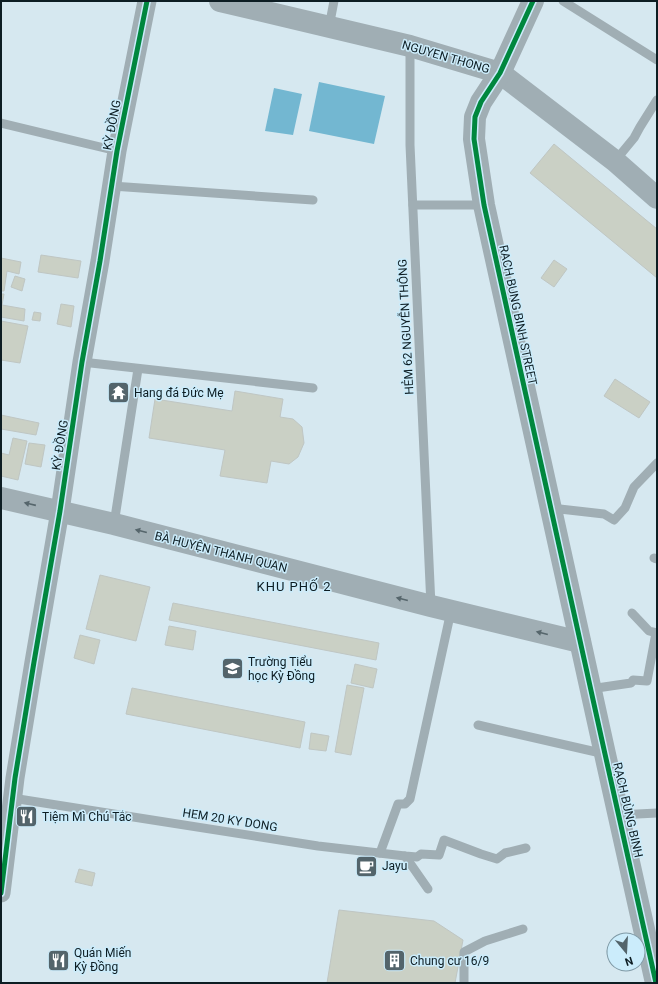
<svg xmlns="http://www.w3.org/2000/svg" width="658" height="984" viewBox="0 0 658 984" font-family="Roboto,sans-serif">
  <rect width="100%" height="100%" fill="#d6e8f0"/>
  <g fill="#73b7d1">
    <path d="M319 82 385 96 374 144 309 131Z"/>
    <path d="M274 88 302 94 293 135 265 131Z"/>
  </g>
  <g fill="#cad0c5" stroke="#bfc6c3">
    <path d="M554 144 657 229V278L530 173Z"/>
    <path d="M41 255 81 261 78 278 38 272Z"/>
    <path d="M1 258 21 262 19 274 7 271 4 291H1Z"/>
    <path d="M554 260 567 269 554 287 541 278Z"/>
    <path d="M15 276 25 279 22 291 11 287Z"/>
    <path d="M1 294H4L2 305 25 309 24 321 1 317Z"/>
    <path d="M61 304 74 306 71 327 57 324Z"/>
    <path d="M34 312 41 313 40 321 32 320Z"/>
    <path d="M1 321 28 326 20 363 1 360Z"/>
    <path d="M615 379 650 402 639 418 604 396Z"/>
    <path d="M235 391 283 399 280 417 293 419 302 427 304 443 298 457 289 464 271 461 267 483 220 476 225 450 149 438 155 399 232 411Z"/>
    <path d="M1 415 39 423 36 435 1 429Z"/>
    <path d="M13 438 27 441 18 480 1 476V453L9 455Z"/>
    <path d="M29 443 45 445 41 467 25 464Z"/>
    <path d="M100 575 150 587 136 641 86 629Z"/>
    <path d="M173 603 379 643 376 660 169 620Z"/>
    <path d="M169 626 196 631 193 650 165 645Z"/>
    <path d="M80 635 100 640 94 664 74 658Z"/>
    <path d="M355 664 377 669 373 688 351 683Z"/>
    <path d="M347 685 364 688 351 755 335 752Z"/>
    <path d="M132 688 305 722 300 748 126 714Z"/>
    <path d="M311 733 329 736 326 751 309 749Z"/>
    <path d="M79 869 95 873 92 886 75 882Z"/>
    <path d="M339 910 434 921 463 940 455 983H327Z"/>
  </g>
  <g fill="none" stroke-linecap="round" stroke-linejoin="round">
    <g stroke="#a0aeb4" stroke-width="9">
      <path d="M563 1 657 60"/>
      <path d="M329 27 334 1"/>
      <path d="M410 46V145L431 606"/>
      <path d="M1 123 117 151"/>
      <path d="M615 161 634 138 640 127 657 100"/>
      <path d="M112 186 313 200"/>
      <path d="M413 205H483"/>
      <path d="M82 362 313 388"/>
      <path d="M551 508 604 514 614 520 625 508 634 487 657 463"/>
      <path d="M114 524 138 369"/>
      <path d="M654 558 657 559"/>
      <path d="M632 613 649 631 657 633"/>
      <path d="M590 689 631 683 633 680 647 681 656 633"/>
      <path d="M478 725 605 754"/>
      <path d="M12 798 318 846 405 856 417 857 421 854 439 855 444 840 481 854 497 859 505 853 526 848"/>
      <path d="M618 815 657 813"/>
      <path d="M380 853 398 804H405L410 799 451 611"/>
      <path d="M405 856 428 889"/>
      <path d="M464 983V952L485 941 523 929"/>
    </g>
    <path stroke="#a0aeb4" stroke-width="19" d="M1 893 15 778 34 662 60 511 82 362 100 261 117 151 147 1"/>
    <g stroke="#a0aeb4" stroke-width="22">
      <path d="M220 1 410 46 500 73 615 161 657 198"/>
      <path d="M533 1 500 73 481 102 475 117 474 139 484 205 605 754 656 983"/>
      <path d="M1 498 114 524 431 606 580 642"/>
    </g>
    <defs>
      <g id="cycleway">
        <path d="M533 1 500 73 481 102 475 117 474 139 484 205 605 754 656 983"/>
        <path d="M1 893 15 778 34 662 60 511 82 362 100 261 117 151 147 1"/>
      </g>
    </defs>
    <use href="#cycleway" stroke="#cbecfb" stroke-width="8"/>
    <use href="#cycleway" stroke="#00873e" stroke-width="5"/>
  </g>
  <defs><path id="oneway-solid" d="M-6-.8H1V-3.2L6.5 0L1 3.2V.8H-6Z"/></defs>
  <g fill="#56666c">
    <use href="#oneway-solid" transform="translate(30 504) rotate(-167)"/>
    <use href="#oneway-solid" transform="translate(141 531) rotate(-166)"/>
    <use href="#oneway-solid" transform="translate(402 599) rotate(-166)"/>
    <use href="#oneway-solid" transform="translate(542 633) rotate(-166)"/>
  </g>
  <defs>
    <symbol id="temple-square" viewBox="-11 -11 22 22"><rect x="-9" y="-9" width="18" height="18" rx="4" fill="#53646b" stroke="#cbecfb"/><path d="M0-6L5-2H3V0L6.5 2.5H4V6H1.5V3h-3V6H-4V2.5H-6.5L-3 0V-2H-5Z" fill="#fff"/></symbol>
    <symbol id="school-square" viewBox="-11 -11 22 22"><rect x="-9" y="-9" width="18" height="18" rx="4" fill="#53646b" stroke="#cbecfb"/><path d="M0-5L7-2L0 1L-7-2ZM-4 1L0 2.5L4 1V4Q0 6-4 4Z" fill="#fff"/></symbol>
    <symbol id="restaurant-square" viewBox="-11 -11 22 22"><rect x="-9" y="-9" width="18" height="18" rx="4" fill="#53646b" stroke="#cbecfb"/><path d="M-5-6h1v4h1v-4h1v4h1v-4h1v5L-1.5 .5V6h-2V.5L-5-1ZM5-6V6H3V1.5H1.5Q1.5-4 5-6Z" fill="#fff"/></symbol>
    <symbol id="cafe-square" viewBox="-11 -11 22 22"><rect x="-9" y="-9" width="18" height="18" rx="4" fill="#53646b" stroke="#cbecfb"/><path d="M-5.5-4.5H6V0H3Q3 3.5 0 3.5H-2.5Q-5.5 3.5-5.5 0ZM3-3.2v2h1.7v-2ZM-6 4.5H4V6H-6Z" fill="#fff"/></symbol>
    <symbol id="building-square" viewBox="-11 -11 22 22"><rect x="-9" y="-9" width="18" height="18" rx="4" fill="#53646b" stroke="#cbecfb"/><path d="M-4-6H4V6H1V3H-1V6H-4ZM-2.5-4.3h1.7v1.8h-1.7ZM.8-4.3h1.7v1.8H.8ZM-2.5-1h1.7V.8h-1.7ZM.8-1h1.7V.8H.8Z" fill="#fff"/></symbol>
  </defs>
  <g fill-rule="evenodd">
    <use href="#temple-square" x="106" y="380" width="25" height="25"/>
    <use href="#school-square" x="220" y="656" width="25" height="25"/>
    <use href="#restaurant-square" x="14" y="804" width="25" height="25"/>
    <use href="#cafe-square" x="354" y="854" width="25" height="25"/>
    <use href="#restaurant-square" x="46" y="948" width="25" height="25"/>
    <use href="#building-square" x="382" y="948" width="25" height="25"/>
  </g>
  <g text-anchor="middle" stroke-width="3" stroke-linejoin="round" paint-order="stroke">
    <g font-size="12" fill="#0d1d23" stroke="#cbecfb">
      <text transform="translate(446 57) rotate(16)" y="4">NGUYEN THONG</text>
      <text transform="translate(112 125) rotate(-79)" y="4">KỲ ÐỒNG</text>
      <text transform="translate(518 315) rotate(78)" y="4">RACH BUNG BINH STREET</text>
      <text transform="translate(406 327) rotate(-93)" y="4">HẺM 62 NGUYỄN THÔNG</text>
      <text transform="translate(60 445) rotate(-81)" y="4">KỲ ÐỒNG</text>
      <text transform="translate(221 552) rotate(14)" y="4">BÀ HUYỆN THANH QUAN</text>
      <text transform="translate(628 810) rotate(77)" y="4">RẠCH BÙNG BINH</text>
      <text transform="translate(230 820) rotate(9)" y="4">HEM 20 KY DONG</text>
    </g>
    <g font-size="12" fill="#0d1d23" stroke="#cbecfb" text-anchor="start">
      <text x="134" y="397">Hang đá Đức Mẹ</text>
      <text x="248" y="666">Trường Tiểu<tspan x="248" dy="14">học Kỳ Đồng</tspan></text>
      <text x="42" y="821">Tiệm Mì Chú Tắc</text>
      <text x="382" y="870">Jayu</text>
      <text x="74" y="957">Quán Miến<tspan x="74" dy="14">Kỳ Đồng</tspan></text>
      <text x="410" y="965">Chung cư 16/9</text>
    </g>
    <g font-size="13" letter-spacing="1" fill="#0d1d23" stroke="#cbecfb">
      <text x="294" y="591">KHU PHỐ 2</text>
    </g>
  </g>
  <rect width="658" height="984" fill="none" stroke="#0d1d23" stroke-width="4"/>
  <g transform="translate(626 952) rotate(162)"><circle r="19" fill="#cbecfb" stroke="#7f99a5"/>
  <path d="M0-3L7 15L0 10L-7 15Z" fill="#53646b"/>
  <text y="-6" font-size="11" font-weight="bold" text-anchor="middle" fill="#0d1d23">N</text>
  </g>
</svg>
